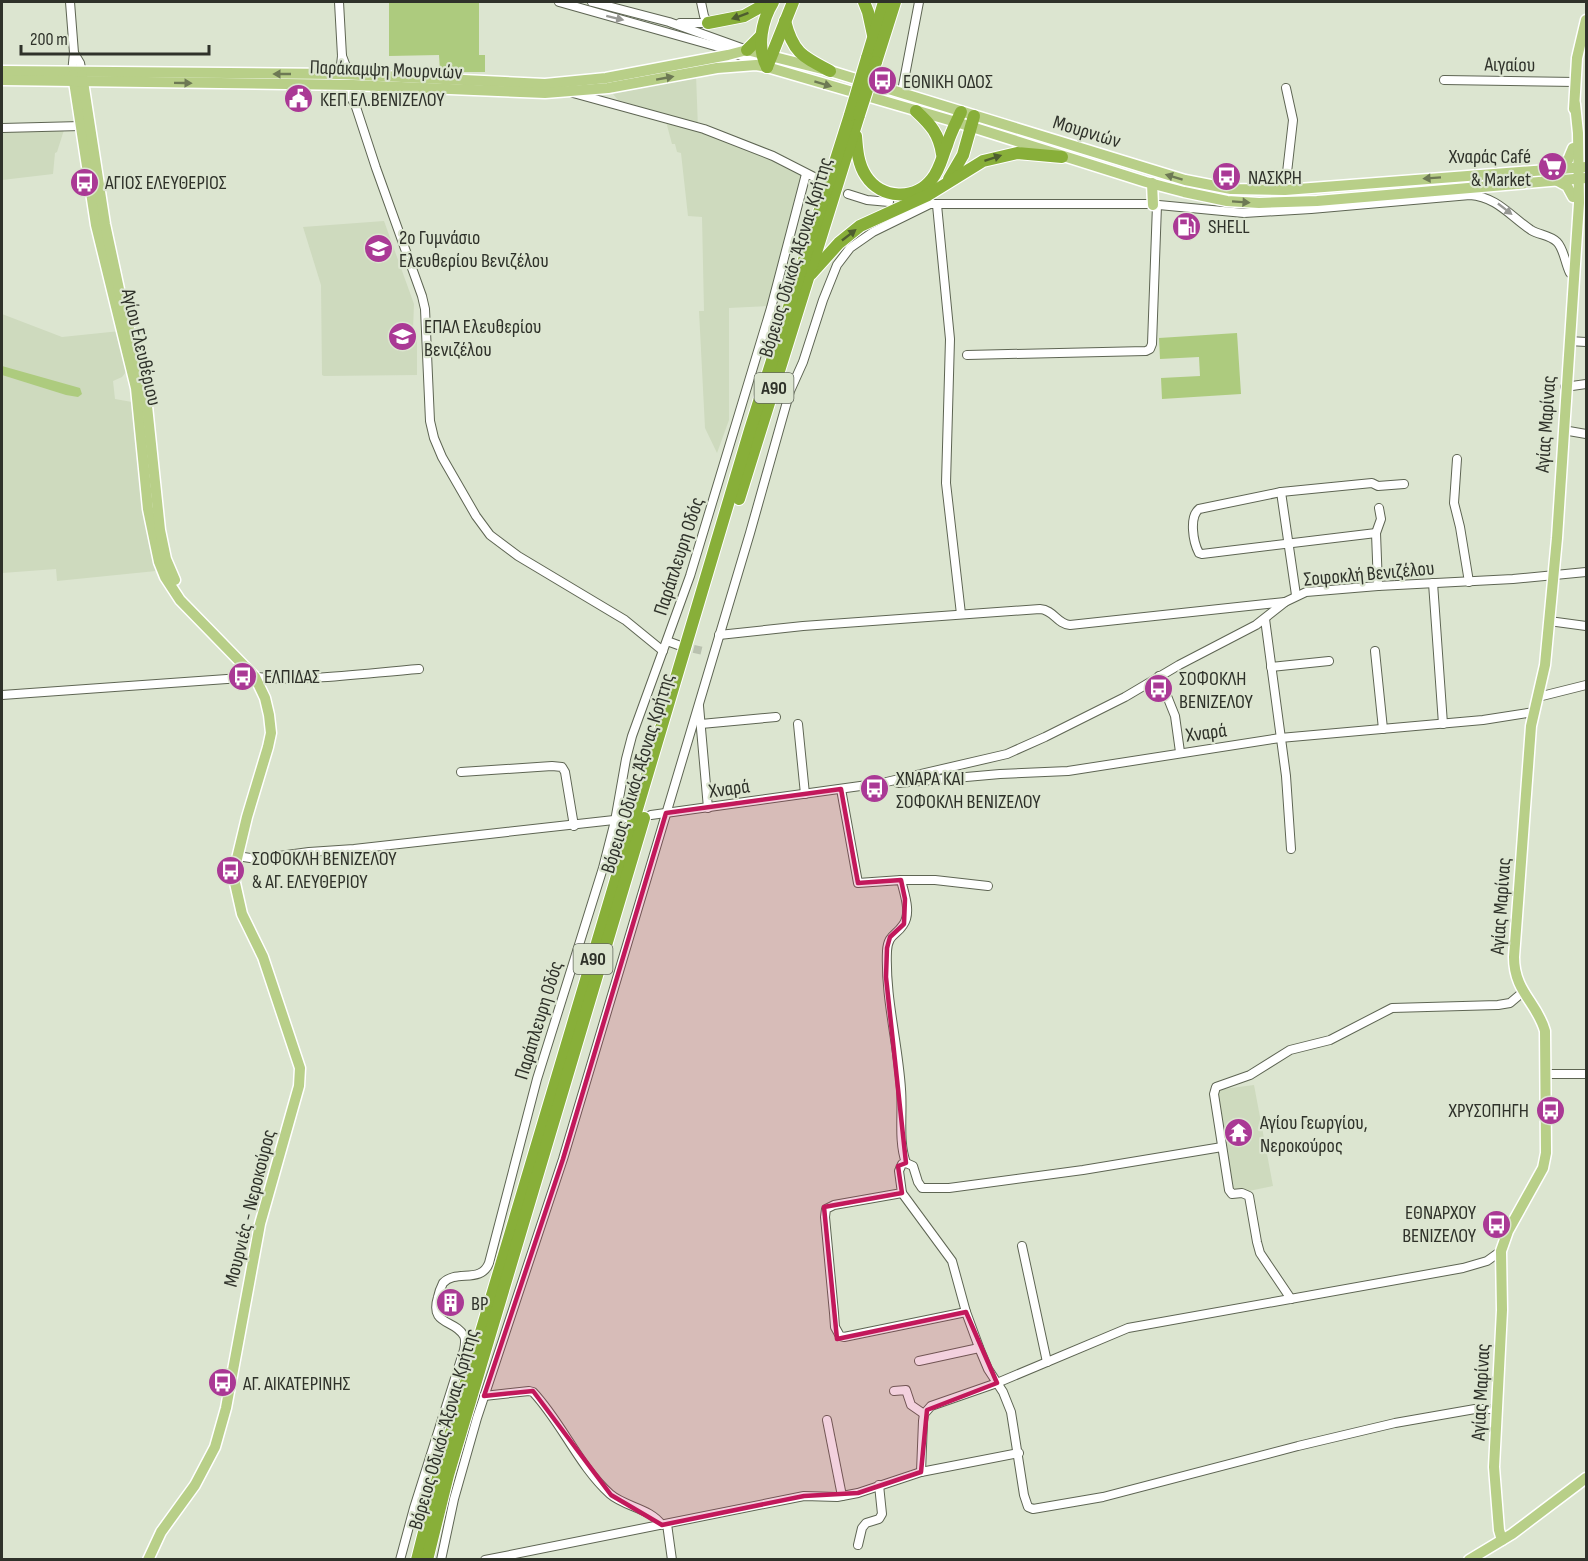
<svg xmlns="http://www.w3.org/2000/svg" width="1588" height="1561" viewBox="0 0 1588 1561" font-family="'Sofia Sans Condensed',sans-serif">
  <rect width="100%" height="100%" fill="#dce5d0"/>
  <g fill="#cedabe">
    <path d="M696 74 698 129 776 160 802 176 767 306 729 308V420L717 453 705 428 699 311H704L702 217 688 216 681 153 677 152 675 144H672L664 114 618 100 613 94V91Z"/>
    <path d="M64 130 57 152 55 153 53 174 2 180V131Z"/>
    <path d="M384 221 414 304 413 330 417 331V375L324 376 322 375 321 285 303 227Z"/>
    <path d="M2 314 62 337 120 331 126 372 122 377 113 381 115 399 132 402 136 409 148 536 153 548 156 571 57 581 56 569 2 573Z"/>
    <path d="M1254 1085 1273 1186 1234 1194H1232L1215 1090Z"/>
  </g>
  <g fill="#adcb7e">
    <path d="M389 2H479V55H485V72H440L439 55 389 56Z"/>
    <path d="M1237 333 1241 394 1162 399 1161 378 1200 376 1199 357 1160 359 1159 338Z"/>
    <path d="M2 366 80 388 82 394 78 397 66 395 2 375Z"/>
  </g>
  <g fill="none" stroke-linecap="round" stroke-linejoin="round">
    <path stroke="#b9c1af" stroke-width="8" stroke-dasharray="8 4" stroke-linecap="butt" d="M682 646 703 651"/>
    <defs>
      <g id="minor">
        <path d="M70 2 74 53 72 73"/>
        <path d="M339 2 342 56 340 74 343 85 356 106"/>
        <path d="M559 2 722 48 761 64"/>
        <path d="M592 2 669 22 747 50"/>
        <path d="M680 23H708L704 16 701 2"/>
        <path d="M74 53 80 63 82 73"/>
        <path d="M342 56 353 85 356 107 376 168 422 296 425 309 430 421 434 438 442 457 476 516 490 535 518 556 625 620 663 651"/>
        <path d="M1444 80 1576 82"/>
        <path d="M902 91 919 2"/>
        <path d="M573 93 704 129 773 156 818 179"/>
        <path d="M2 128 81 126"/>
        <path d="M1285 190 1293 120 1286 88"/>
        <path d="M848 194 867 200 889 202"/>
        <path d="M925 204H1148L1244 213 1311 209 1470 195C1497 197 1510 216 1531 230 1539 235 1550 235 1557 242 1564 249 1565 263 1570 273"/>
        <path d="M937 205 950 339 946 483 961 614"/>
        <path d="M1569 341 1586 342"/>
        <path d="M967 355 1146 351 1150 349 1152 344 1157 205"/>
        <path d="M1565 387 1586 384"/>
        <path d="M1563 430 1586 434"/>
        <path d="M1457 459 1454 503 1460 527 1469 582"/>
        <path d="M1281 492 1296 595"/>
        <path d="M1376 533 1202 554 1199 553C1193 542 1189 517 1199 509L1281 492 1372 483 1378 486 1404 484"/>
        <path d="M1433 583 1443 724"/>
        <path d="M1378 586 1376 533 1381 519 1379 508"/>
        <path d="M1265 619 1286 776 1291 849"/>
        <path d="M1549 621 1586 626"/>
        <path d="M719 635 803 626 1040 609C1054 610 1057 624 1070 625L1285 602"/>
        <path d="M667 641 678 645"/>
        <path d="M1375 651 1383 729"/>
        <path d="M1271 667 1329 661"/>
        <path d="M1159 676 1175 716 1180 752"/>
        <path d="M2 695 255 677C307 682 366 673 419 669"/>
        <path d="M1538 697 1586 685"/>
        <path d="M699 706 708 808"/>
        <path d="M701 724 776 717"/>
        <path d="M798 724 805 794"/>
        <path d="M461 772 552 766 562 767 565 772 574 826"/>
        <path d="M898 783 1000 774 1068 771 1280 738 1483 720 1534 712"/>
        <path d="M841 789 858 883 901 880C904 893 912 913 903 925 896 936 888 934 887 951 885 997 898 1043 901 1089 903 1114 898 1140 906 1163"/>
        <path d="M651 815 882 783 1007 754 1045 737 1125 697 1179 665 1256 625 1285 602 1306 592 1378 586 1513 579 1586 572"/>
        <path d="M237 856 257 859 309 852 354 849 623 819"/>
        <path d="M901 880H935L988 886"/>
        <path d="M1547 1074H1586"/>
        <path d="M902 1193 952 1261 966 1312 980 1350 988 1369 1003 1392 1011 1412 1024 1495 1028 1507 1033 1509 1103 1497 1298 1446 1395 1423 1475 1409H1498"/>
        <path d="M1022 1246 1047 1362"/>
        <path d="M1291 1299 1260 1253 1257 1242 1249 1196 1242 1193 1232 1194 1229 1190 1214 1094 1216 1087 1250 1075 1290 1050 1330 1040 1392 1008 1498 1005 1510 1003 1523 992"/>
        <path d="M966 1312 844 1337 840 1336 835 1327 834 1313 825 1217 826 1209 834 1205 902 1193 899 1171 902 1164 906 1163 913 1166 918 1182 922 1188H949L1083 1170 1222 1147"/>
        <path d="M919 1361 979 1348"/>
        <path d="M894 1391 906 1390 911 1405 924 1414"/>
        <path d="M484 1396 529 1391 533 1392C562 1423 579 1466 610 1494 625 1507 650 1508 662 1525"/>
        <path d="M827 1420 842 1496"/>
        <path d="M921 1472 923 1421 924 1414 931 1406 997 1383 1128 1328 1463 1268 1487 1261 1501 1251"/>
        <path d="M667 1524 672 1560"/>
        <path d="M858 1545 862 1528 866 1523 879 1519 882 1514 879 1485"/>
        <path d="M400 1560 414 1508 464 1350C465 1345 466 1340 464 1336 455 1319 429 1326 438 1297 439 1292 441 1287 443 1283 456 1269 481 1284 489 1263L537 1079 603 868 615 821 626 759 632 736 690 576 771 308 806 174"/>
        <path d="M441 1560 454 1499 477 1418 563 1159 750 533 790 391 803 362 823 300 837 265 850 248 873 232 930 204"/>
        <path d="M485 1560 804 1496 837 1497 858 1493 921 1472 1019 1453"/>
      </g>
      <g id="major">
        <path d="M2 71 340 74 545 84 606 78 728 55 747 50 830 71 1185 180 1231 189 1285 190 1586 167"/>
        <path d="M73 75 96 225 136 388 148 509 159 562 165 577 180 600 255 677 265 698 269 715 271 733 268 747 247 817 235 867V883L242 914 263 957 300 1068 299 1086 260 1224 226 1408 215 1447 195 1485 161 1532 148 1560"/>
        <path d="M82 75 105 224 122 303 145 387 160 530 166 559 175 580"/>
        <path d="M2 80 353 85 545 93 608 88 717 68 756 65 767 67 956 122 1146 182 1184 192 1227 201 1259 203 1317 201 1586 178"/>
        <path d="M1574 109 1577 58 1586 20"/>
        <path d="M1557 167 1568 160 1573 148"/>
        <path d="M1556 180 1567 186 1573 197"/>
        <path d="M1152 183 1153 205"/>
        <path d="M1502 1540 1499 1530 1494 1467 1502 1310 1501 1251 1508 1231 1543 1168 1546 1153 1545 1031C1537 1002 1514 992 1514 957L1531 726 1545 665 1557 538 1579 203 1578 133 1575 104"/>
        <path d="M1469 1560 1512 1534 1586 1478"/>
      </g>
      <g id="highway">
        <path d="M864 2 868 12 873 35"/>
        <path d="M785 21C793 53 803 57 830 71"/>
        <path d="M708 23 744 16 769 2"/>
        <path d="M747 50 761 36"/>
        <path d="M867 58 884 2"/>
        <path d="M876 62 895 2"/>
        <path d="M767 67 793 2"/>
        <path d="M767 67C756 47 762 20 773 2"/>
        <path d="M916 111C931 125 939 134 942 154"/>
        <path d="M856 136C857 150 858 164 866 176 881 199 915 201 932 179 940 169 942 157 947 145 950 134 956 123 961 112"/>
        <path d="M949 179 963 155 974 116"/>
        <path d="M811 274 839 243 860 226 928 195 983 161 1017 153 1062 157"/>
        <path d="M739 499 859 115"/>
        <path d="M417 1560 439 1473 750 430 850 115"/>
        <path d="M427 1560 448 1475 644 818"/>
      </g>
    </defs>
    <use href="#minor" stroke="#5e6553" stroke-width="10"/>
    <use href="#major" stroke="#fff" stroke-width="13"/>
    <use href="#highway" stroke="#fff" stroke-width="14"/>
    <use href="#minor" stroke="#fff" stroke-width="8"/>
    <use href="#major" stroke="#b8cf88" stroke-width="10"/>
    <use href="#highway" stroke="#88af39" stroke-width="12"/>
    <defs>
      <g id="highway-bridge">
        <path d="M850 115 867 58"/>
        <path d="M859 115 876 62"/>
      </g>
    </defs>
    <use href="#highway-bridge" stroke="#fff" stroke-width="14" stroke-linecap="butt"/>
    <use href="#highway-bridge" stroke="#88af39" stroke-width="12"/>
  </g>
  <defs><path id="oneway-solid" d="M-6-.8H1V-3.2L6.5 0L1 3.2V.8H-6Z" transform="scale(1.5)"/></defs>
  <g fill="#4e5e2f">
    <use href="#oneway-solid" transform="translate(740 16) rotate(160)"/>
    <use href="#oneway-solid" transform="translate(993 158) rotate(-18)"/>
    <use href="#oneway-solid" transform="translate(849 235) rotate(-38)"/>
  </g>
  <g fill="#979894">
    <use href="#oneway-solid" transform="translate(615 18) rotate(14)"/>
    <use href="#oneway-solid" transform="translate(1505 209) rotate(38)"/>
  </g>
  <g fill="#6d7954">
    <use href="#oneway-solid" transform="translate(282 74) rotate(-180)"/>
    <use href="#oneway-solid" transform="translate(665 78) rotate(-10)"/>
    <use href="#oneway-solid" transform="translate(183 83) rotate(1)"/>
    <use href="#oneway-solid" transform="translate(823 84) rotate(17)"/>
    <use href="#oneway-solid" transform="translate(1174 177) rotate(-163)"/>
    <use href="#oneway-solid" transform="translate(1432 178) rotate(176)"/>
    <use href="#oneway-solid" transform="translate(1241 202) rotate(4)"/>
  </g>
  <path fill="#c2185b" fill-opacity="0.2" stroke="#c2185b" stroke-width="4.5" stroke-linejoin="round" d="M841 789 858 883 901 880 905 899 904 924 890 937 887 948 886 977 906 1163 898 1166 902 1193 824 1207 837 1339 966 1312 997 1383 927 1410 921 1472 858 1493 804 1496 662 1525 611 1495 533 1391 484 1396 563 1159 666 813Z"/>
  <defs>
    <symbol id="bus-disc" viewBox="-11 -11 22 22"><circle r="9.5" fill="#aa3995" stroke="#dce5d0"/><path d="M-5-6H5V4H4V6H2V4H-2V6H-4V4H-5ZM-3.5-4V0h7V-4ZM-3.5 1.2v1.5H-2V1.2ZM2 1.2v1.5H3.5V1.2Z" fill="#fff"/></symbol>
    <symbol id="civic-disc" viewBox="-11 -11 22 22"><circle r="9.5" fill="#aa3995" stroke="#dce5d0"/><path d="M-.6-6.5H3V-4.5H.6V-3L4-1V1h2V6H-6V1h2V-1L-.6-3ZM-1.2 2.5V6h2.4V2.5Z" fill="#fff"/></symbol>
    <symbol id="supermarket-disc" viewBox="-11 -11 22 22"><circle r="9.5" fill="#aa3995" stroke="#dce5d0"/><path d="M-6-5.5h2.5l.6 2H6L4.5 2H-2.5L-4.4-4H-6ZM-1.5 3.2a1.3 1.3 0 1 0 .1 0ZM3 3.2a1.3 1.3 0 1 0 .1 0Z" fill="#fff"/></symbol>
    <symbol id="fuel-disc" viewBox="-11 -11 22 22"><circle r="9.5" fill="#aa3995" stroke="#dce5d0"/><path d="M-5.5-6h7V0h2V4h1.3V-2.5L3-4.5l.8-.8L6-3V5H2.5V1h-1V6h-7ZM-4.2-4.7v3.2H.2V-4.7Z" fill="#fff"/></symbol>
    <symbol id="school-disc" viewBox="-11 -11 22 22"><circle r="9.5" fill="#aa3995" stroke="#dce5d0"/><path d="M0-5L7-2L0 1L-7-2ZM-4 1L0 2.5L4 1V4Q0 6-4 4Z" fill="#fff"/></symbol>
    <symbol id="temple-disc" viewBox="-11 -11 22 22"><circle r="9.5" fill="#aa3995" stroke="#dce5d0"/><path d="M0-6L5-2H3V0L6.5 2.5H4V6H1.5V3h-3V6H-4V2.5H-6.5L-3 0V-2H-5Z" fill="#fff"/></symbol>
    <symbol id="building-disc" viewBox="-11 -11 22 22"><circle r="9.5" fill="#aa3995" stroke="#dce5d0"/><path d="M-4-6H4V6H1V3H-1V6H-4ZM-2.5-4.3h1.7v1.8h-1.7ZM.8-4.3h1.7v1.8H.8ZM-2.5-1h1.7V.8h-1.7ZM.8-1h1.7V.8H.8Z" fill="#fff"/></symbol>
  </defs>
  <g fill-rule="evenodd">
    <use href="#bus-disc" x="866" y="64" width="33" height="33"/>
    <use href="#civic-disc" x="282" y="82" width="33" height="33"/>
    <use href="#supermarket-disc" x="1536" y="150" width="33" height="33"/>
    <use href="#bus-disc" x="1210" y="160" width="33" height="33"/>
    <use href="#bus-disc" x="68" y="166" width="33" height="33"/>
    <use href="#fuel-disc" x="1170" y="210" width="33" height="33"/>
    <use href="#school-disc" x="362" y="232" width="33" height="33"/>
    <use href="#school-disc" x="386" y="320" width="33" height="33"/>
    <use href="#bus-disc" x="226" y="660" width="33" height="33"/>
    <use href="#bus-disc" x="1142" y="672" width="33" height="33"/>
    <use href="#bus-disc" x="858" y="772" width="33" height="33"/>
    <use href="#bus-disc" x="214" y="854" width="33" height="33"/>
    <use href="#bus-disc" x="1534" y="1094" width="33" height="33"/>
    <use href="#temple-disc" x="1222" y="1116" width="33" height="33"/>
    <use href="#bus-disc" x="1480" y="1208" width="33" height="33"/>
    <use href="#building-disc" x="434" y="1286" width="33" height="33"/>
    <use href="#bus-disc" x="206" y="1366" width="33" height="33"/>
  </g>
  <g text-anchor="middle" stroke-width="4.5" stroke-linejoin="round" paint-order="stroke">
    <g fill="#dce5d0" stroke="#63685c" stroke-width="1.5">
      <rect x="754.5" y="373" width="39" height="30" rx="4.5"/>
      <rect x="573.5" y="944" width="39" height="30" rx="4.5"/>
    </g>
    <g font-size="18" font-weight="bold" fill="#2f322a">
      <text x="774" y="394">Α90</text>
      <text x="593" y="965">Α90</text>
    </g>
    <g font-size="20" fill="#2f322a" stroke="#dce5d0">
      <text transform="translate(1510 64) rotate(1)" y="7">Αιγαίου</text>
      <text transform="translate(386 69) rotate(2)" y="7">Παράκαμψη Μουρνιών</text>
      <text transform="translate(1087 131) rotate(17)" y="7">Μουρνιών</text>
      <text transform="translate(795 257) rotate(-73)" y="7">Βόρειος Οδικός Άξονας Κρήτης</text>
      <text transform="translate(142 347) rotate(77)" y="7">Αγίου Ελευθέριου</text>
      <text transform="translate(1545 424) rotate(-86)" y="7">Αγίας Μαρίνας</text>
      <text transform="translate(678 556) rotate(-72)" y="7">Παράπλευρη Οδός</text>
      <text transform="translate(1369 573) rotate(-5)" y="7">Σοφοκλή Βενιζέλου</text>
      <text transform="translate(1206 732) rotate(-8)" y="7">Χναρά</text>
      <text transform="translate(637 773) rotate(-73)" y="7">Βόρειος Οδικός Άξονας Κρήτης</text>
      <text transform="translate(729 788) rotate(-8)" y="7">Χναρά</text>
      <text transform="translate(1500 906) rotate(-86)" y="7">Αγίας Μαρίνας</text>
      <text transform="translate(538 1020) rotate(-73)" y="7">Παράπλευρη Οδός</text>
      <text transform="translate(249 1208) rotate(-76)" y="7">Μουρνιές - Νεροκούρος</text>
      <text transform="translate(1480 1392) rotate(-87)" y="7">Αγίας Μαρίνας</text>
      <text transform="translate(443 1429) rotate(-74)" y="7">Βόρειος Οδικός Άξονας Κρήτης</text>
    </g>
    <g font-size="20" fill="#2f322a" stroke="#dce5d0" text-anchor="start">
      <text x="903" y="88">ΕΘΝΙΚΗ ΟΔΟΣ</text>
      <text x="320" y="106">ΚΕΠ ΕΛ.ΒΕΝΙΖΕΛΟΥ</text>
      <text x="1531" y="163" text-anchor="end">Χναράς Café<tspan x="1531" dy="23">&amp; Market</tspan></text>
      <text x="1248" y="184">ΝΑΣΚΡΗ</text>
      <text x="105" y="189">ΑΓΙΟΣ ΕΛΕΥΘΕΡΙΟΣ</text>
      <text x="1208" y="233">SHELL</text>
      <text x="399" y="244">2ο Γυμνάσιο<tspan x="399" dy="23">Ελευθερίου Βενιζέλου</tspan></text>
      <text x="424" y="333">ΕΠΑΛ Ελευθερίου<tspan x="424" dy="23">Βενιζέλου</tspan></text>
      <text x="264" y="683">ΕΛΠΙΔΑΣ</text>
      <text x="1179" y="685">ΣΟΦΟΚΛΗ<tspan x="1179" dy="23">ΒΕΝΙΖΕΛΟΥ</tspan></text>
      <text x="896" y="785">ΧΝΑΡΑ ΚΑΙ<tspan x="896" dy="23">ΣΟΦΟΚΛΗ ΒΕΝΙΖΕΛΟΥ</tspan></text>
      <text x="252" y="865">ΣΟΦΟΚΛΗ ΒΕΝΙΖΕΛΟΥ<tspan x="252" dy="23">&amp; ΑΓ. ΕΛΕΥΘΕΡΙΟΥ</tspan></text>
      <text x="1529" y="1117" text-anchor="end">ΧΡΥΣΟΠΗΓΗ</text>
      <text x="1260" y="1129">Αγίου Γεωργίου,<tspan x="1260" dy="23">Νεροκούρος</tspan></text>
      <text x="1476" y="1219" text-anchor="end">ΕΘΝΑΡΧΟΥ<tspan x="1476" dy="23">ΒΕΝΙΖΕΛΟΥ</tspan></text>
      <text x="471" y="1310">BP</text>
      <text x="243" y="1390">ΑΓ. ΑΙΚΑΤΕΡΙΝΗΣ</text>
    </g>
  </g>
  <rect width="1588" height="1561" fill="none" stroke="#2f322a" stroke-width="6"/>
  <path d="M21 45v9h188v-9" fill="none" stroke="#2f322a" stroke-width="3"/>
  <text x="30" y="45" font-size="18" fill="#2f322a" stroke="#dce5d0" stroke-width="4.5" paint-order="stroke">200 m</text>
</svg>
